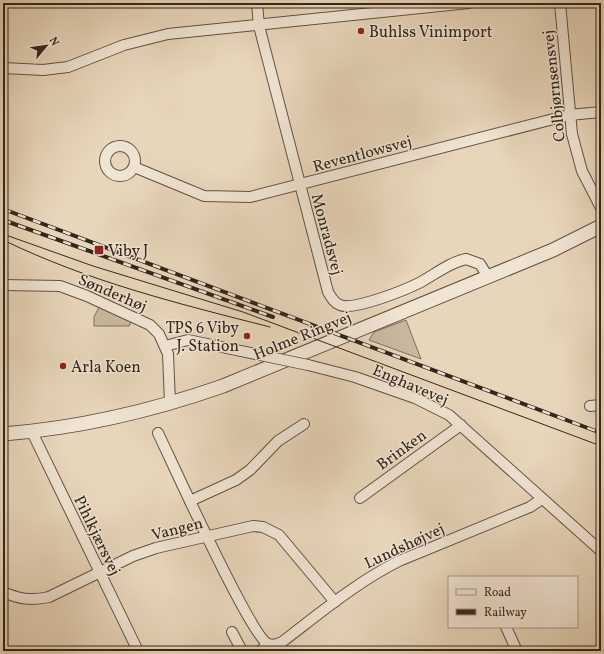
<svg xmlns="http://www.w3.org/2000/svg" width="604" height="654" viewBox="0 0 604 654" font-family="Vollkorn,serif">
  <rect width="100%" height="100%" fill="#e8d6bb"/>
  <filter id="stains"><feTurbulence type="fractalNoise" baseFrequency=".005" numOctaves="4"/><feColorMatrix values="0 0 0 0 .2 0 0 0 0 .09 0 0 0 0 .02 0 0 0 .5 -.17"/></filter>
  <radialGradient id="worn" r=".72"><stop offset=".6" stop-color="#630" stop-opacity="0"/><stop offset="1" stop-color="#630" stop-opacity=".3"/></radialGradient>
  <g fill="#c9b8a0" stroke="#7e6f5e">
    <path d="M100 305 132 319 129 326H94V317Z"/>
    <path d="M406 320 421 359 369 340 374 332Z"/>
  </g>
  <g fill="none" stroke-linecap="round" stroke-linejoin="round">
    <defs>
      <g id="minor">
        <path d="M257 3 259 26 328 292C331 297 334 303 340 305 353 311 405 290 419 283 434 275 450 262 466 259L480 264 488 277"/>
        <path d="M560 3 572 134 582 171 601 208"/>
        <path d="M3 68 43 70 68 67 124 45 168 34 469 3"/>
        <circle cx="120" cy="161" r="15"/>
        <path d="M134 167 204 196 250 197 569 115 601 112"/>
        <path d="M3 285 60 286 87 296 150 325 159 334 168 354 170 403"/>
        <path d="M165 346 188 340 260 355"/>
        <path d="M308 365 355 377 415 398 449 415 601 551"/>
        <path d="M590 406 601 405"/>
        <path d="M32 432 138 651"/>
        <path d="M158 433C172 462 250 635 268 644 273 646 278 644 282 642 320 613 357 582 399 561L530 507 542 499"/>
        <path d="M360 498 461 425"/>
        <path d="M190 501 236 480 250 470 278 441 304 424"/>
        <path d="M3 592C19 599 31 601 49 597L133 556 156 548 253 526 263 527 279 535 335 602"/>
        <path d="M506 627 517 651"/>
        <path d="M232 632 242 651"/>
        <path d="M260 651 268 644"/>
      </g>
      <path id="tertiary" d="M3 434C79 428 152 411 223 386L553 250 601 226"/>
    </defs>
    <use href="#minor" stroke="#605243" stroke-width="12"/>
    <use href="#tertiary" stroke="#605243" stroke-width="15"/>
    <use href="#minor" stroke="#f0e4d3" stroke-width="10"/>
    <use href="#tertiary" stroke="#f0e4d3" stroke-width="13"/>
    <g stroke="#33261b" stroke-width="1">
      <path d="M3 234 93 266 243 312 601 446"/>
      <path d="M3 240C90 282 176 303 270 327"/>
    </g>
    <defs>
      <g id="rail">
        <path d="M3 209 601 433"/>
        <path d="M3 220 273 317"/>
      </g>
    </defs>
    <use href="#rail" stroke="#33261b" stroke-width="4"/>
    <use href="#rail" stroke="#f0e4d3" stroke-width="2.5" stroke-dasharray="8" stroke-linecap="butt"/>
    <defs>
      <path id="minor-bridge" d="M260 355 308 365"/>
    </defs>
    <use href="#minor-bridge" stroke="#605243" stroke-width="12" stroke-linecap="butt"/>
    <use href="#minor-bridge" stroke="#f0e4d3" stroke-width="10"/>
  </g>
  <g fill="#8f2418" stroke="#f0e4d3" stroke-width="1.5">
    <circle cx="361" cy="31" r="4"/>
    <rect x="94" y="245" width="10" height="10" rx="2"/>
    <circle cx="247" cy="336" r="4"/>
    <circle cx="63" cy="366" r="4"/>
  </g>
  <g text-anchor="middle" stroke-width="3" stroke-linejoin="round" paint-order="stroke">
    <g font-size="16" fill="#33261b" stroke="#f0e4d3" text-anchor="start">
      <text x="369" y="37">Buhlss Vinimport</text>
      <text x="108" y="256">Viby J</text>
      <text x="239" y="333" text-anchor="end">TPS 6 Viby<tspan x="239" dy="18">J. Station</tspan></text>
      <text x="71" y="372">Arla Koen</text>
    </g>
    <g font-size="16" fill="#33261b" stroke="#f0e4d3">
      <text transform="translate(553 86) rotate(-96)" y="6">Colbjørnsensvej</text>
      <text transform="translate(362 153) rotate(-15)" y="6">Reventlowsvej</text>
      <text transform="translate(328 234) rotate(75)" y="6">Monradsvej</text>
      <text transform="translate(113 292) rotate(23)" y="6">Sønderhøj</text>
      <text transform="translate(302 335) rotate(-22)" y="6">Holme Ringvej</text>
      <text transform="translate(411 384) rotate(23)" y="6">Enghavevej</text>
      <text transform="translate(401 449) rotate(-36)" y="6">Brinken</text>
      <text transform="translate(177 528) rotate(-14)" y="6">Vangen</text>
      <text transform="translate(98 535) rotate(64)" y="6">Pihlkjærsvej</text>
      <text transform="translate(404 545) rotate(-25)" y="6">Lundshøjvej</text>
    </g>
  </g>
  <rect width="604" height="654" fill="none" stroke="#e8d6bb" stroke-width="16"/>
  <rect x="4" y="4" width="596" height="646" fill="none" stroke="#33261b" stroke-width="2"/>
  <rect x="8" y="8" width="588" height="638" fill="none" stroke="#33261b"/>
  <rect x="448" y="576" width="130" height="52" fill="#f0e4d3" stroke="#a49889"/>
  <rect x="456" y="589" width="20" height="6" fill="#f0e4d3" stroke="#a49889"/>
  <text x="484" y="596" font-size="12" fill="#33261b">Road</text>
  <rect x="456" y="609" width="20" height="6" fill="#33261b" stroke="#a49889"/>
  <text x="484" y="616" font-size="12" fill="#33261b">Railway</text>
  <g transform="translate(46 46) rotate(61)" stroke="#f0e4d3" stroke-width="3" paint-order="stroke">
  <path d="M0-3L7 15L0 10L-7 15Z" fill="#33261b"/>
  <text y="-6" font-size="11" font-weight="bold" text-anchor="middle" fill="#33261b">N</text>
  </g>
  <rect width="100%" height="100%" filter="url(#stains)"/>
  <rect width="100%" height="100%" fill="url(#worn)"/>
</svg>
